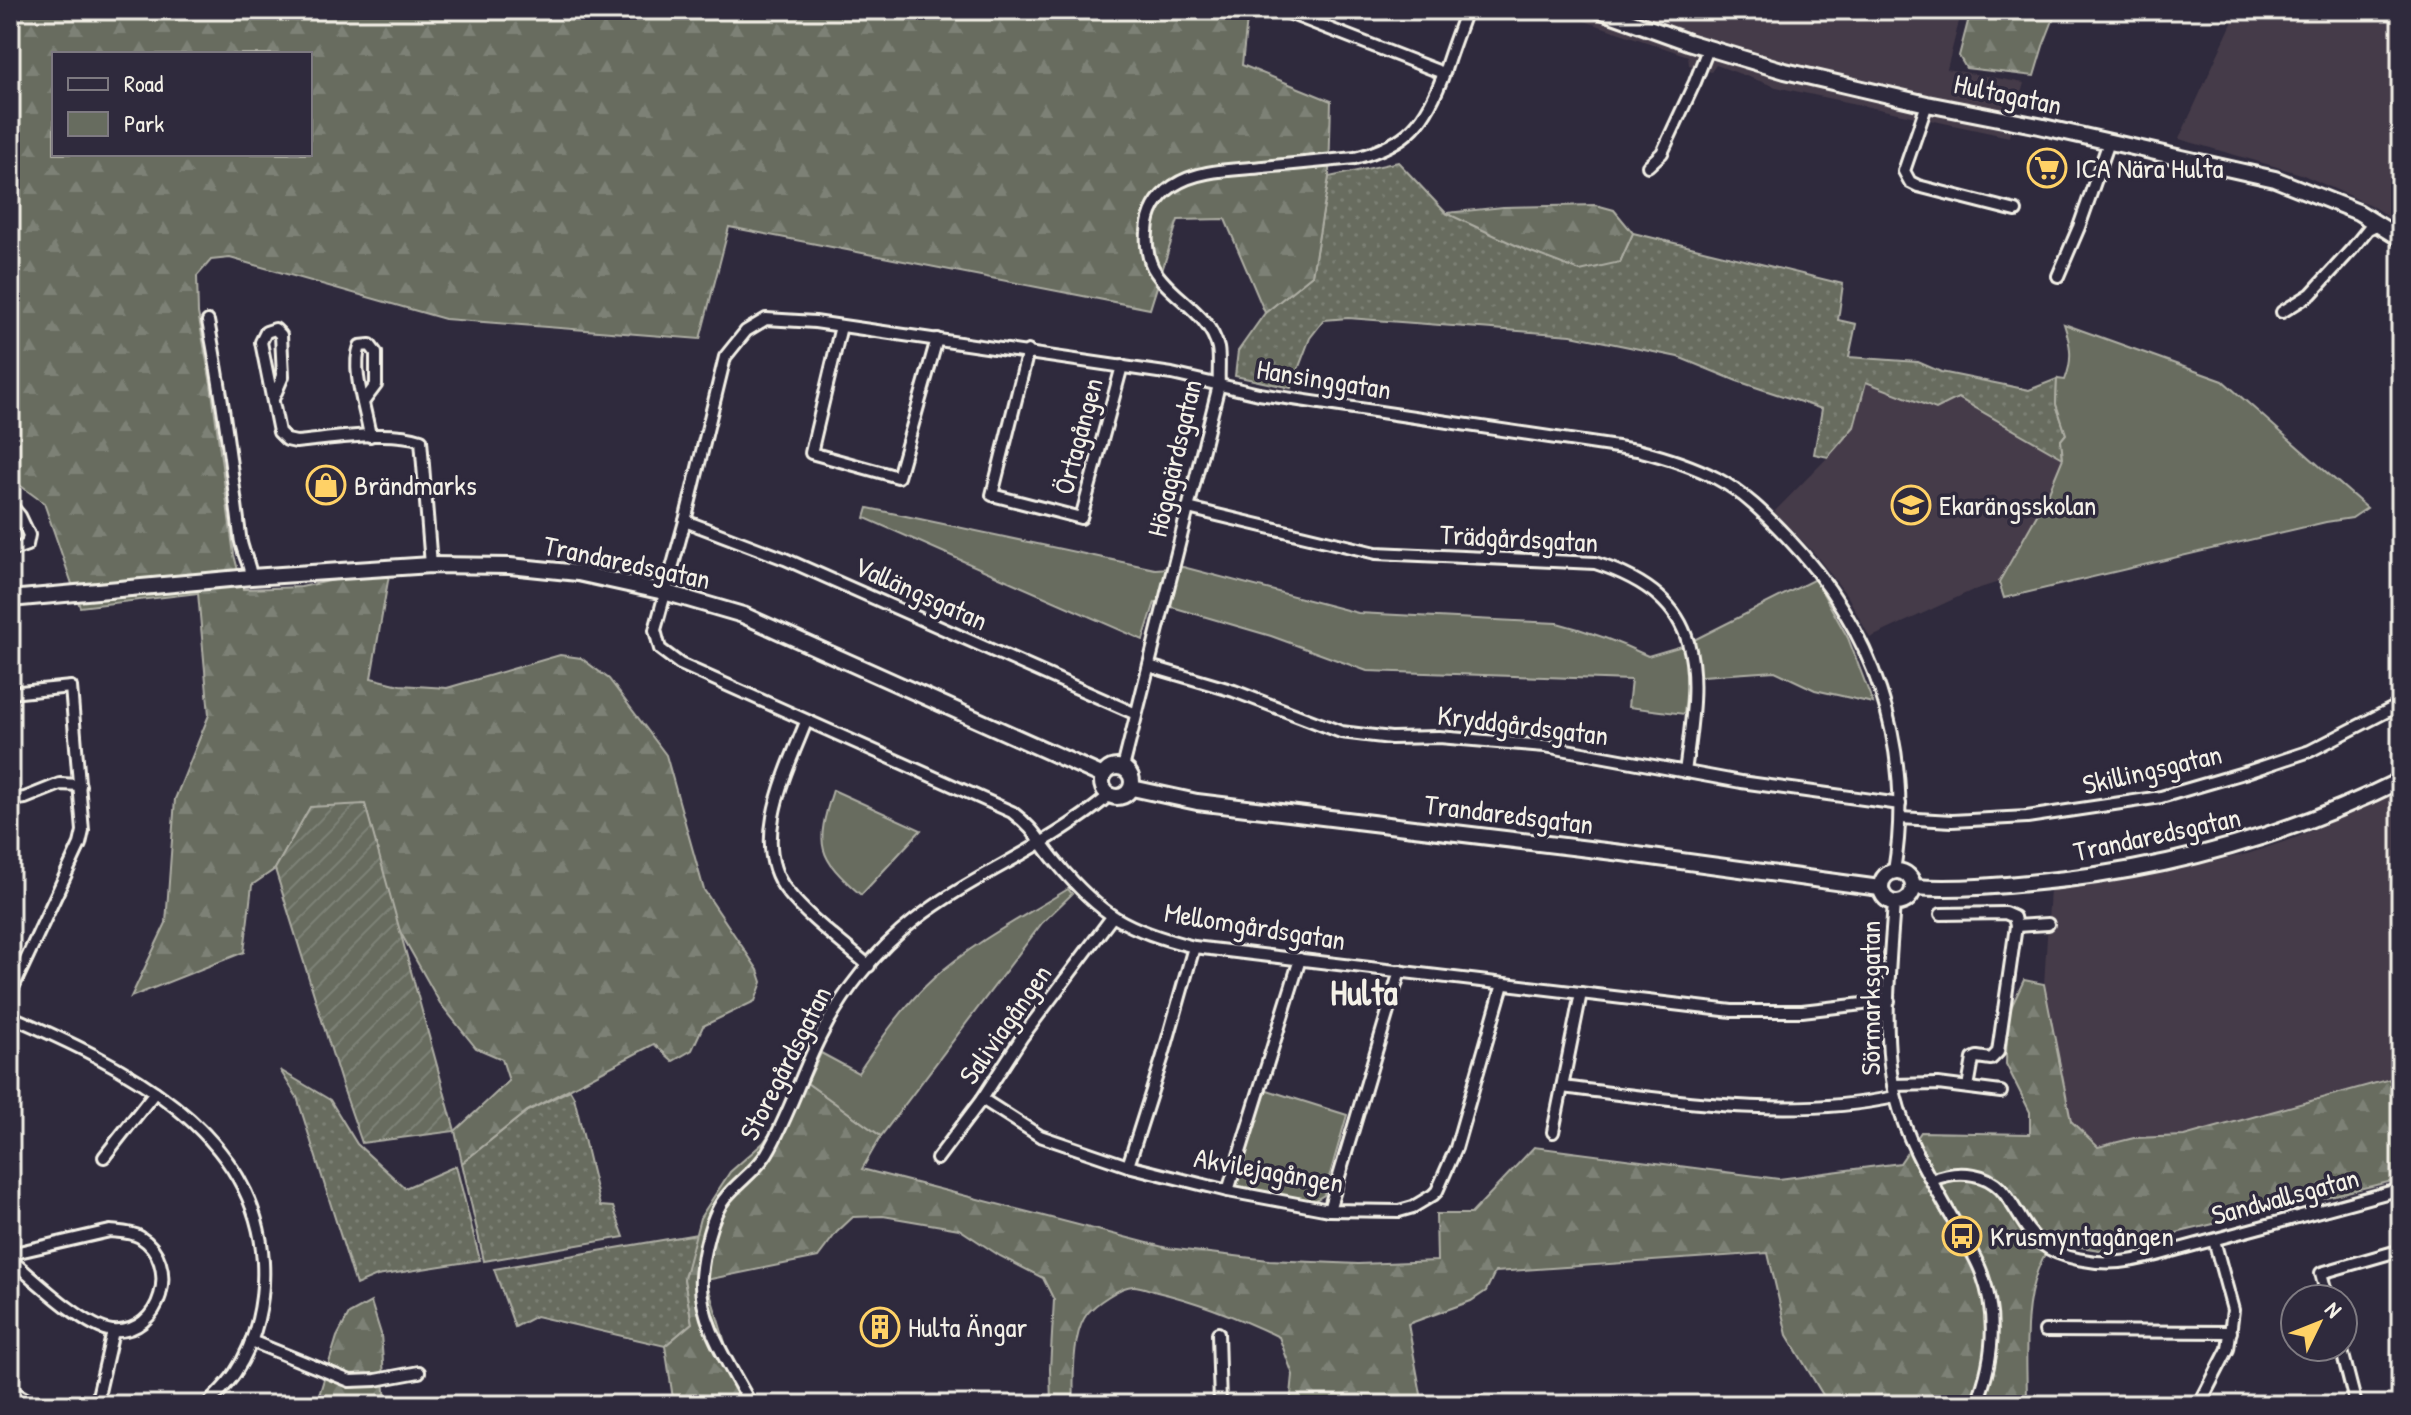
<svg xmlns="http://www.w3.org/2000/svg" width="2411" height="1415" viewBox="0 0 2411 1415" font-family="'Patrick Hand',sans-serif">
  <defs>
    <pattern id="grass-dots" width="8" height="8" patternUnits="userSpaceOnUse" patternTransform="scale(2)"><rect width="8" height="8" fill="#676c5f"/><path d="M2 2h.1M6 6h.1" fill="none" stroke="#7d8176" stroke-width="1.8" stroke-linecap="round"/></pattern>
    <pattern id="forest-firs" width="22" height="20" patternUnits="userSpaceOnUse" patternTransform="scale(2)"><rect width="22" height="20" fill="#676c5f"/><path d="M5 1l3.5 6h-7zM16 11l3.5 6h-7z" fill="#7d8176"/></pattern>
    <pattern id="garden-furrows" width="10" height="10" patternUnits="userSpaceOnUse" patternTransform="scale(2)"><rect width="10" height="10" fill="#676c5f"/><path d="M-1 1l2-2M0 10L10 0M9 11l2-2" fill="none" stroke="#7d8176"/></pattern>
  </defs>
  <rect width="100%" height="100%" fill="#2f2a3d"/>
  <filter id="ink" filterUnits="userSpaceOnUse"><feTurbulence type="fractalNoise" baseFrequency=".0125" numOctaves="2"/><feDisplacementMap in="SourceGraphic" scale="16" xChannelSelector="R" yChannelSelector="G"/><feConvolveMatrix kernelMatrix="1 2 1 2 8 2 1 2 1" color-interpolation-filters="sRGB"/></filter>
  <g filter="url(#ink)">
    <g fill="#443a48">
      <path d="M1552 10H1962L1947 69 2024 83 2009 137 1776 87 1716 65 1711 72 1689 65 1688 56Z"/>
      <path d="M2238 10H2401V225L2370 205 2301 174 2179 139Z"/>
      <path d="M1866 381 1936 409 1958 398 2063 458 2046 499 1999 582 1971 591 1870 638 1848 597 1815 554 1774 512 1828 457 1854 427Z"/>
      <path d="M2401 790V1076L2184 1136 2134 1138 2098 1147 2071 1121 2044 984 2050 889 2100 885 2247 854 2295 838Z"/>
    </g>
    <g fill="url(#grass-dots)" stroke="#aeaea4" stroke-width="2">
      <path d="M1398 162 1446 213 1620 262 1633 233 1843 284 1838 320 1856 324 1849 357 1918 362 1941 372 2029 390 2057 379 2056 404 2066 434 2061 440 2063 458 1958 398 1936 409 1866 382 1854 427 1828 457 1814 454 1822 409 1737 381 1678 357 1571 335 1348 318 1324 320 1310 338 1291 388 1235 376 1238 351 1265 313 1312 275 1329 177Z"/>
      <path d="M280 1070 330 1100 357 1144 405 1188 456 1166 480 1260 377 1276 356 1285 297 1097Z"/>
      <path d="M570 1090 574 1097 600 1206 613 1207 624 1237 484 1261 462 1163 527 1111Z"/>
      <path d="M697 1234 684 1279 692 1323 665 1346 536 1316 515 1327 494 1269Z"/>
    </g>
    <g fill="url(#forest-firs)" stroke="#aeaea4" stroke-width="2" fill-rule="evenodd">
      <path d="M10 10H1248L1242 65 1331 101 1329 177 1312 275 1265 313 1225 219 1178 220 1150 309 729 227 700 339 445 319 230 258 211 260 197 276 198 313 211 384 234 555 243 589 301 587 344 578 389 575 371 678 400 685 447 688 560 655 581 658 609 679 666 755 704 890 758 970 762 982 755 1001 703 1026 692 1050 673 1061 654 1044 527 1111 462 1163 455 1131 509 1081 502 1059 476 1048 440 1003 398 928 365 805 310 808 275 869 252 885 244 952 131 997 166 923 175 799 209 715 198 593 80 607 44 503 10 478ZM54 54H310V154H54Z"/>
      <path d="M1971 10H2057L2043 46 2034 76 1966 68 1959 56Z"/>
      <path d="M1596 205 1614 210 1633 233 1620 262 1580 271 1526 250 1446 213 1503 207Z"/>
      <path d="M2024 980 2044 984 2071 1121 2098 1147 2134 1138 2184 1136 2401 1076V1179L2180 1232 2112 1252 2074 1246 2054 1240C2019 1286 2027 1350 2027 1405H1829L1787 1335 1768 1253 1495 1272 1486 1291 1471 1301 1408 1324 1423 1405H1290L1293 1375 1279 1337C1239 1318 1200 1302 1157 1292 1150 1290 1141 1286 1133 1286 1121 1286 1095 1304 1087 1314 1072 1333 1073 1382 1074 1405H1051L1050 1369 1054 1300 1043 1278 1000 1256 959 1229 883 1216 853 1217 837 1232 818 1257 706 1280 730 1359 753 1405H674L665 1346 692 1323 684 1279 700 1218 730 1172 763 1143 807 1083 881 1136 862 1169 1167 1248 1269 1260 1358 1264 1437 1261 1436 1214H1471L1534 1147 1779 1179 1900 1163 1921 1132 2030 1134V1112L2006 1064 2007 1016Z"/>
      <path d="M371 1302 381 1334 386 1405H316L337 1337 349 1314Z"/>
    </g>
    <g fill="#676c5f" stroke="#aeaea4" stroke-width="2">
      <path d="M2064 324 2223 381 2367 508 2352 518 2326 522 2004 598 1999 582 2046 499 2063 458 2061 440 2066 434 2056 404 2057 379 2065 380C2073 360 2071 345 2064 324Z"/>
      <path d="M868 508 1155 569 1183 567 1358 613 1557 623C1589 631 1618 642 1648 656L1682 646 1815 579 1848 638 1873 703 1815 690 1775 671 1688 677 1684 714 1628 707 1631 680 1367 671 1271 636 1155 602 1143 640 865 518Z"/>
      <path d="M833 790 921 830 861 895C817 857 815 846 833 790Z"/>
      <path d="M1068 889 1072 894 1042 923 881 1136 807 1083 821 1053 858 1073C881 1039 904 1005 935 977 974 942 1023 917 1068 889Z"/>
      <path d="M1264 1089 1347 1115 1324 1195 1314 1201 1234 1185Z"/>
    </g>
    <path fill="url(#garden-furrows)" stroke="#aeaea4" stroke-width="2" d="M365 804 455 1131 362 1143 342 1085 275 869 310 807Z"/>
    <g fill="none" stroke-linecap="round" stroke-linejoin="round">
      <defs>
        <g id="street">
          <path d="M1281 10 1443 73"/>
          <path d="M1927 104 1904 171 1910 182 1918 186 2016 211"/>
          <path d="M1648 166 1662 153 1695 82 1708 49"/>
          <path d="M2058 276 2079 227 2109 142"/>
          <path d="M2282 312 2311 294 2352 249 2368 229 2378 224"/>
          <path d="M208 321C222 392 231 464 240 536 241 550 250 563 251 577"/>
          <path d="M841 326 811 453 898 477 937 339"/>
          <path d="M1028 351 992 495 1081 518 1122 366"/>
          <path d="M273 399 283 376 281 335 275 329 266 332 261 342 279 432 287 440 296 442C331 439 389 429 421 440L431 565"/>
          <path d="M364 401 376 385V353L370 345 360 346C351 370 366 410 370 436"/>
          <path d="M10 504 20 516 29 535 27 545 10 551"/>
          <path d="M1188 508 1376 553 1595 563C1710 600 1699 671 1685 772"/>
          <path d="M685 521 785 559 1136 714"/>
          <path d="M1149 666 1234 691 1341 732 1391 738 1439 737 1545 746 1741 782 1900 804"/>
          <path d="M10 693 71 687 83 831 80 844 10 994"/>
          <path d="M806 722C787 770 749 844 787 891 810 920 842 942 869 966"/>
          <path d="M1123 768 1219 385C1218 373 1220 359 1218 348 1210 313 1170 297 1153 268 1147 256 1146 244 1147 232 1148 213 1157 197 1173 186 1198 169 1235 170 1263 167 1294 164 1324 161 1355 158 1409 144 1427 121 1445 70 1451 50 1459 30 1466 10"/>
          <path d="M10 800 25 798 60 784 80 785"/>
          <path d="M1900 818 1952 821 2027 817 2161 797 2247 772 2310 751 2401 704"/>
          <path d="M1894 903C1890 961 1881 1041 1896 1098 1908 1146 1936 1188 1959 1230 1967 1244 1977 1259 1982 1274 1998 1318 1993 1363 1976 1405"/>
          <path d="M1941 914 2005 913 2014 917 2016 926 2048 924"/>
          <path d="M1889 1001 1802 1011H1732L1194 947C1127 930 1101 916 1057 863 1039 842 1036 830 1012 812L680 664 660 649 655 630 685 521 725 357 746 331 766 319 815 322 1172 374 1259 394 1637 450C1665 457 1691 465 1716 478 1743 492 1766 515 1786 536 1873 627 1915 746 1894 871"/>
          <path d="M10 1016C117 1062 256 1128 263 1262 265 1300 257 1340 235 1373 228 1384 216 1395 207 1405"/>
          <path d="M1893 1085 1938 1084 2001 1092"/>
          <path d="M1562 1087C1672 1100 1786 1120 1895 1097"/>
          <path d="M1968 1087 1973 1059 1977 1057 1991 1059 1998 1052 2016 926"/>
          <path d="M982 1099 1040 1136 1128 1166 1228 1191 1329 1210 1399 1211 1413 1207 1433 1195 1437 1191 1456 1148 1503 984"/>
          <path d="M1553 1132 1581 993"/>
          <path d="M104 1157 155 1092"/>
          <path d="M937 1159 982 1099 1022 1037 1112 917"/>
          <path d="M1128 1166 1163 1056 1194 947"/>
          <path d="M1932 1180C1946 1174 1959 1172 1974 1175 2012 1181 2015 1224 2042 1244 2061 1259 2096 1264 2120 1262 2132 1261 2145 1258 2157 1255L2401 1189"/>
          <path d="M1228 1191 1300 959"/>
          <path d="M1329 1210 1400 971"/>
          <path d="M10 1254 110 1231C119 1232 132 1232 140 1237 181 1262 162 1335 112 1331 86 1328 36 1281 16 1264L10 1255"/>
          <path d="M2328 1299 2321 1273 2401 1250"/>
          <path d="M2045 1331 2231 1332"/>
          <path d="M1218 1333 1220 1405"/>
          <path d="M251 1341 350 1381 376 1380 419 1372"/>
          <path d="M2341 1347 2356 1405"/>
          <path d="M10 1390 36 1405"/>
          <path d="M1478 1402 1479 1405"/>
          <path d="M96 1405 113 1331"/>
          <path d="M751 1405C731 1367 698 1322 701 1277 703 1253 711 1214 726 1197 739 1181 757 1170 767 1153 789 1116 801 1074 820 1037 842 993 876 950 915 920 965 881 1024 857 1075 821 1087 813 1099 805 1109 795"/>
          <path d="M2199 1405 2228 1349 2233 1310 2214 1240"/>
        </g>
        <g id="secondary">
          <path d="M1599 10 1688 42 1785 71 1927 104 2039 126 2275 179 2358 212 2401 239"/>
          <path d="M10 599 251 577 431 565 510 566 578 573 664 592 743 615 1103 776"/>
          <circle cx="1117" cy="782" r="15"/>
          <path d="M1132 788 1197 802 1622 853 1880 888"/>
          <circle cx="1897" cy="887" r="16"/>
          <path d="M1913 887C1951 890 1990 887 2028 883 2158 872 2284 838 2401 780"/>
        </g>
      </defs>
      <use href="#street" stroke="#f4f1e8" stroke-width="16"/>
      <use href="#secondary" stroke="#f4f1e8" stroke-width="20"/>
      <use href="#street" stroke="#2f2a3d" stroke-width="10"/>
      <use href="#secondary" stroke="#2f2a3d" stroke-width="14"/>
    </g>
  </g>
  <defs>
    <symbol id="supermarket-ring" viewBox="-11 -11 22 22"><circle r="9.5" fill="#2f2a3d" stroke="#ffd166" stroke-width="1.5"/><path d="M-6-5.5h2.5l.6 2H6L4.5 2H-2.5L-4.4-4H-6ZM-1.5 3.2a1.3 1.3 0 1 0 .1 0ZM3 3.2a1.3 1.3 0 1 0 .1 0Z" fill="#ffd166"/></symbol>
    <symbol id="shop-ring" viewBox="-11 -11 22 22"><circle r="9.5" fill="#2f2a3d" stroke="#ffd166" stroke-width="1.5"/><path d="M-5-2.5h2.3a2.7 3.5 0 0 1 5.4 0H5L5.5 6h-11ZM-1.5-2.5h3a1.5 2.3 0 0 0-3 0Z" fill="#ffd166"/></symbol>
    <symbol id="school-ring" viewBox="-11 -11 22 22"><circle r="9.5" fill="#2f2a3d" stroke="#ffd166" stroke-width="1.5"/><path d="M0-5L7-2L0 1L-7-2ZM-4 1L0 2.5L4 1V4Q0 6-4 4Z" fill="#ffd166"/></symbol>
    <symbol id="bus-ring" viewBox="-11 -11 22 22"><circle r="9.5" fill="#2f2a3d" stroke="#ffd166" stroke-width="1.5"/><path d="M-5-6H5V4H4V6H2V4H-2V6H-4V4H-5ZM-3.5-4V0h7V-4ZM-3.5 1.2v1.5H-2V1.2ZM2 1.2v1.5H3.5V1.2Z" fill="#ffd166"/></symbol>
    <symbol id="building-ring" viewBox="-11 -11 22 22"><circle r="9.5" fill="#2f2a3d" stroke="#ffd166" stroke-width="1.5"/><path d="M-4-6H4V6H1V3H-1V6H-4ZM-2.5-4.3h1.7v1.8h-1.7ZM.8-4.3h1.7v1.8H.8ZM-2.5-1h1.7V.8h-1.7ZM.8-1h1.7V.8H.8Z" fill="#ffd166"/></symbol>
  </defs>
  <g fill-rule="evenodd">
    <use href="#supermarket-ring" x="2025" y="146" width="44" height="44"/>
    <use href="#shop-ring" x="304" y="463" width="44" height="44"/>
    <use href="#school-ring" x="1889" y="483" width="44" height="44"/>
    <use href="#bus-ring" x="1940" y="1214" width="44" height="44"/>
    <use href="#building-ring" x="858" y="1305" width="44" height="44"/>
  </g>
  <g text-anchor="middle" stroke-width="7" stroke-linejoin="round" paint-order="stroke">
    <g font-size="28" fill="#f4f1e8" stroke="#2f2a3d">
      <text transform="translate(2008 94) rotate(12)" y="10">Hultagatan</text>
      <text transform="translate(1324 379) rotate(9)" y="10">Hansinggatan</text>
      <text transform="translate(1078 436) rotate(-75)" y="10">Örtagången</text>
      <text transform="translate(1174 458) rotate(-77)" y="10">Högagärdsgatan</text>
      <text transform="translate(1519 538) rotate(3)" y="10">Trädgårdsgatan</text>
      <text transform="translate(627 562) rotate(12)" y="10">Trandaredsgatan</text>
      <text transform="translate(921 593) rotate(24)" y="10">Vallängsgatan</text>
      <text transform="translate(1523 725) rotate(7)" y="10">Kryddgårdsgatan</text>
      <text transform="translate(2152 769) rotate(-13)" y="10">Skillingsgatan</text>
      <text transform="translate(1509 814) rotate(7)" y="10">Trandaredsgatan</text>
      <text transform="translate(2157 834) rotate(-12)" y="10">Trandaredsgatan</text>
      <text transform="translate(1255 926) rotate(9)" y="10">Mellomgårdsgatan</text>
      <text transform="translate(1870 998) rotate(-90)" y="10">Sörmarksgatan</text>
      <text transform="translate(1005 1024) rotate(-55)" y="10">Saliviagången</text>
      <text transform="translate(785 1063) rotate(-63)" y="10">Storegårdsgatan</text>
      <text transform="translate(1269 1170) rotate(10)" y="10">Akvilejagången</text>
      <text transform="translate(2285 1196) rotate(-15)" y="10">Sandwallsgatan</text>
    </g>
    <g font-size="28" fill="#f4f1e8" stroke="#2f2a3d" text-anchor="start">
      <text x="2075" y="178">ICA Nära Hulta</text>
      <text x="354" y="495">Brändmarks</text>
      <text x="1939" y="515">Ekarängsskolan</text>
      <text x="1990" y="1246">Krusmyntagången</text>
      <text x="908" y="1337">Hulta Ängar</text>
    </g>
    <g font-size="36" font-weight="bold" fill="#f4f1e8" stroke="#2f2a3d">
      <text x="1364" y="1005">Hulta</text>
    </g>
  </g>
  <rect width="2411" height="1415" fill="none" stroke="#2f2a3d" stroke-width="40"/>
  <rect x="20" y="20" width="2371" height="1375" fill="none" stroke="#f4f1e8" stroke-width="3" filter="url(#ink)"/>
  <rect x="52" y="52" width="260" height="104" fill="#2f2a3d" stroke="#7e7a81" stroke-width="2"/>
  <rect x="68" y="78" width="40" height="12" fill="#2f2a3d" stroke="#7e7a81" stroke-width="2"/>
  <text x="124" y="92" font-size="24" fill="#f4f1e8">Road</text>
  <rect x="68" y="112" width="40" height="24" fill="#676c5f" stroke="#7e7a81" stroke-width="2"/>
  <text x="124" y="132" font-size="24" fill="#f4f1e8">Park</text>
  <g transform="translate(2319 1323) rotate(47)"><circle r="38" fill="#2f2a3d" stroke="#7e7a81" stroke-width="2"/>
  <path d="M0-6L14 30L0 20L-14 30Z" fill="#ffd166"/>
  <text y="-12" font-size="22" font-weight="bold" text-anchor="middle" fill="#f4f1e8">N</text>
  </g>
</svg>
